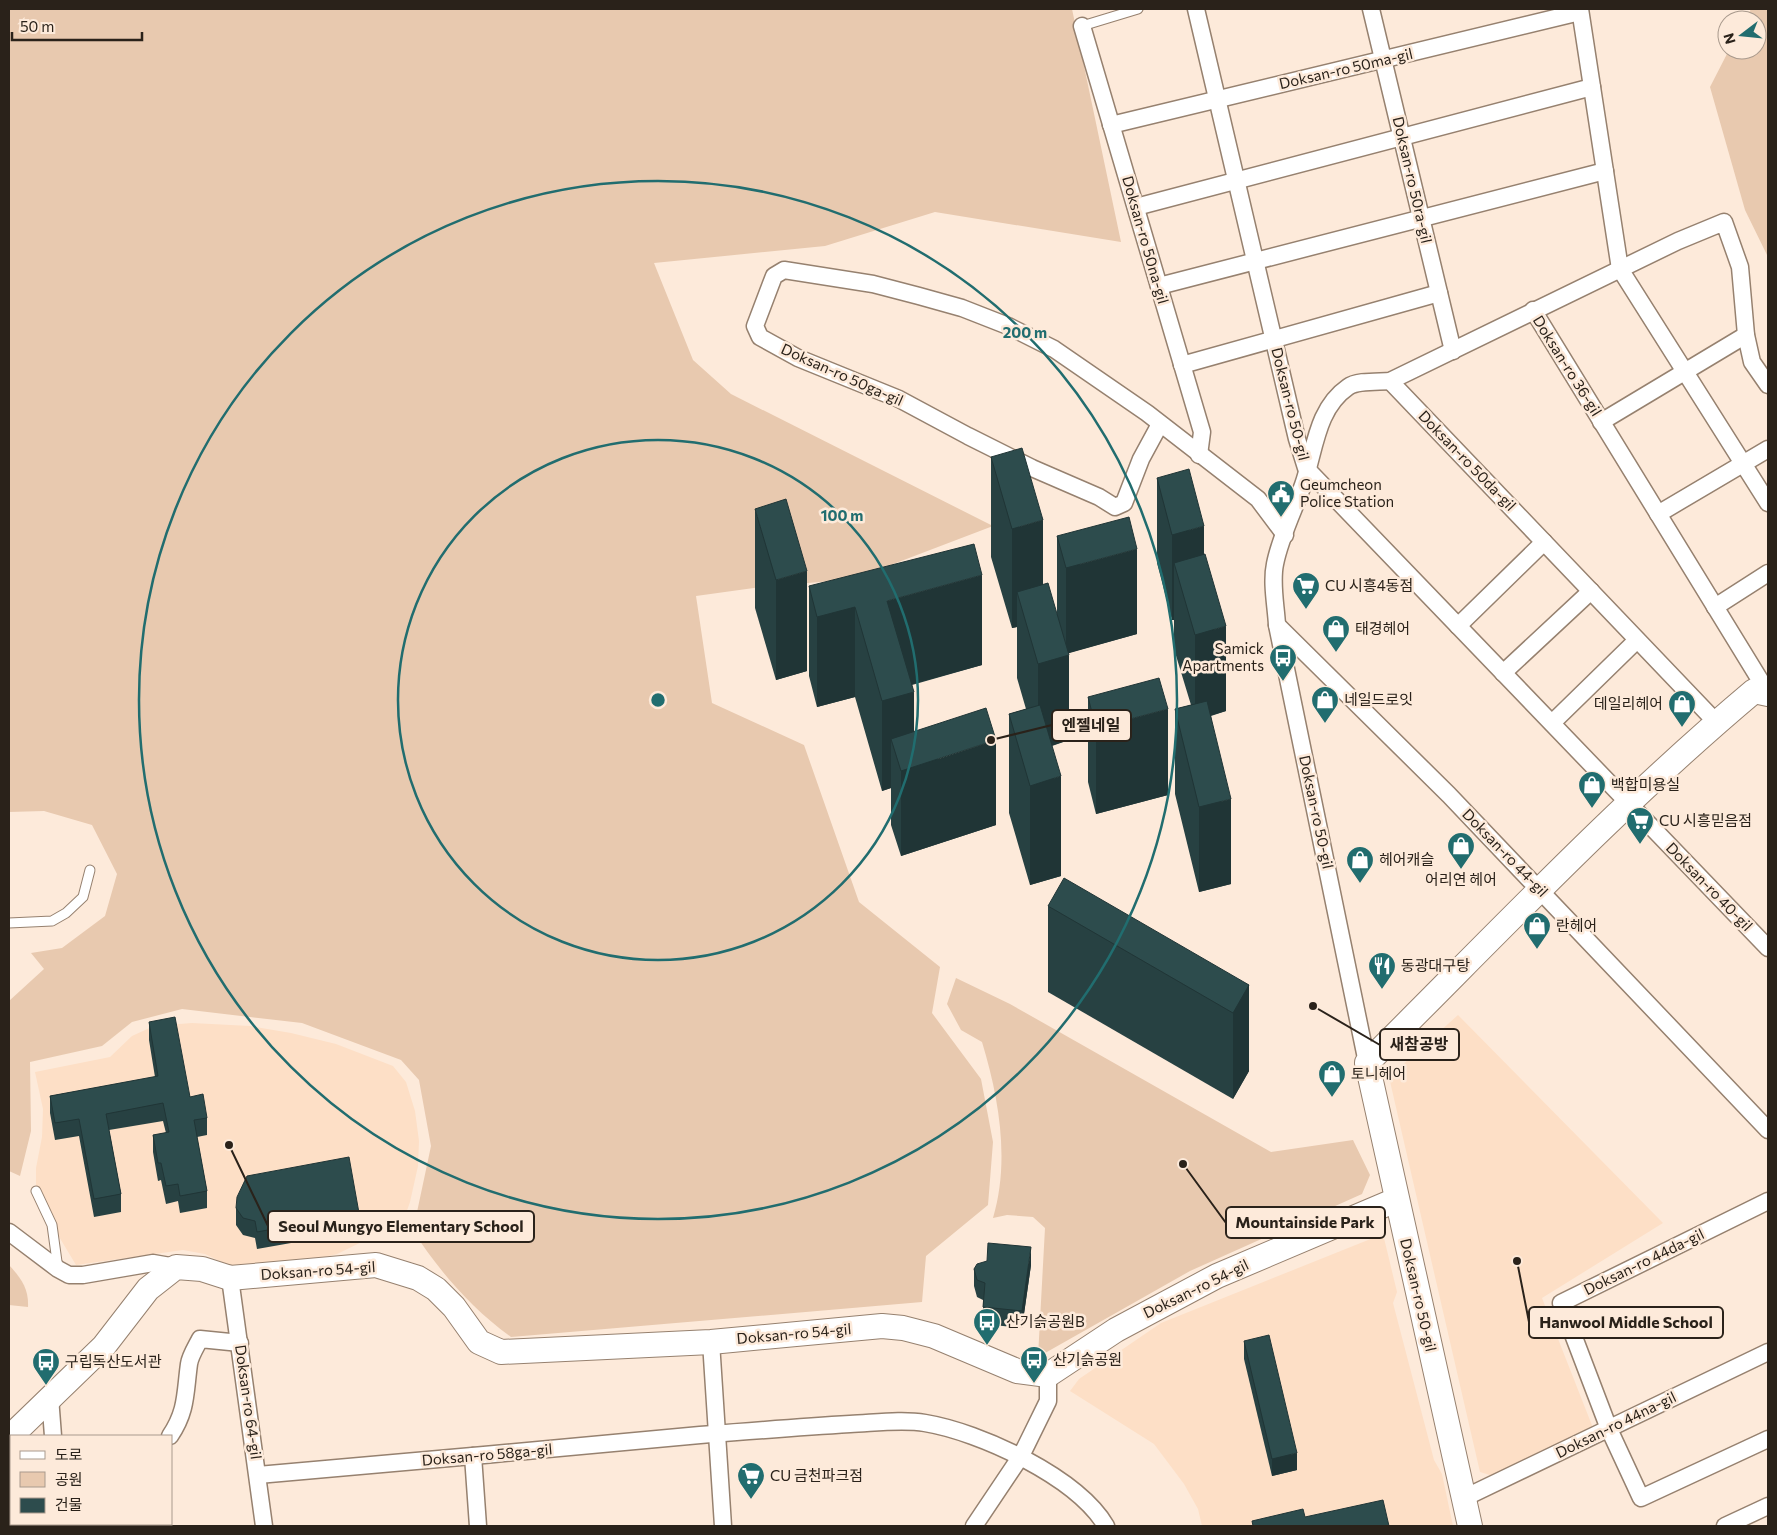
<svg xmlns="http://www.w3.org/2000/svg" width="1777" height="1535" viewBox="0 0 1777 1535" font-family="Commissioner,'Noto Sans KR',sans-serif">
  <rect width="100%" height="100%" fill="#fdeada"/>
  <g fill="#fddfc6">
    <path d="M1458 1015 1663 1223 1542 1298 1593 1428 1493 1476 1480 1472 1389 1077Z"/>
    <path d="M192 1023 250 1026 291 1033 336 1044 393 1066 406 1082 415 1111 419 1141 418 1166 410 1202 403 1222 337 1254 305 1262 230 1266 205 1254 183 1250 76 1265 52 1225 36 1191V1168L42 1137 43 1109 35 1072 110 1057 132 1036 154 1026Z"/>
    <path d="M1383 1234 1397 1292 1393 1303 1434 1460 1442 1474 1453 1526H1202L1198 1509 1184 1484 1154 1444 1070 1391 1079 1379 1161 1323Z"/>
  </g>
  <g fill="#e8c9af">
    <path d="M9 9H1072L1121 242 935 212 825 246 654 263 693 360 731 394 993 526 854 579 761 587 696 596 712 703 804 745 859 902 940 967 932 1013 981 1079 993 1142 988 1205 926 1256 922 1302 511 1337C471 1308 440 1272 413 1231L431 1146 419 1080 401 1060 302 1023 182 1009 132 1022 102 1046 30 1062 31 1131 20 1176 9 1171V1001L44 969 31 953 62 948 105 916 117 874 92 825 44 811 9 812Z"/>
    <path d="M1751 9H1768V257L1745 210 1710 87 1729 50H1757V20H1745Z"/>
    <path d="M956 978 1010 1004 1271 1152 1353 1140 1370 1175 1362 1194 1190 1271 1038 1357 1045 1228 1033 1217 1007 1215 993 1218C1010 1161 999 1098 982 1042L961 1030 947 1004Z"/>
    <path d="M9 1265C21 1278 29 1289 28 1307L9 1305Z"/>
  </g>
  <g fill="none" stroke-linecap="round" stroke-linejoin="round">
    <defs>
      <g id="lane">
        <path d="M1082 26 1138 9"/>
        <path d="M9 923 52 921 66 913 83 897 90 870"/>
        <path d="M36 1191 52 1225 58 1269"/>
      </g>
      <g id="street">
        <path d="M1196 9 1297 439 1306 468 1768 948"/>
        <path d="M1371 9 1453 351"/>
        <path d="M1580 9 1620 269 1768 503"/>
        <path d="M1082 26 1202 432 1199 455"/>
        <path d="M1111 125 1580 12"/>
        <path d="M1136 207 1592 87"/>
        <path d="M1159 286 1605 171"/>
        <path d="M1533 310 1768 693"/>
        <path d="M1182 365 1439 293"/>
        <path d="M1390 381 1716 722"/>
        <path d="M1601 422 1746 335"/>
        <path d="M1160 424 1141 459 1124 503 1115 507 1099 497 1032 468 968 436 899 399 798 358 760 337 755 326 774 276 784 270 873 284 919 296 962 308 1008 326 1054 349 1147 413 1258 499 1285 535"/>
        <path d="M1658 514 1768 449"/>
        <path d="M1715 607 1768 573"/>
        <path d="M1277 625 1449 795 1768 1130"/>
        <path d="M1458 626 1544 542"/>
        <path d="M1503 673 1591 591"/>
        <path d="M1552 723 1637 640"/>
        <path d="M1367 1063 1277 625C1276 606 1271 583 1275 564 1280 538 1294 510 1303 485 1315 451 1316 409 1348 387 1357 380 1379 382 1390 381L1678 241 1724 222 1740 267 1746 335 1752 362 1768 385"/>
        <path d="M1768 1201 1561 1303 1609 1429 1641 1498 1768 1439"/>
        <path d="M9 1232 58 1269 69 1275H83L153 1263 176 1267"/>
        <path d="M230 1278 264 1526"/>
        <path d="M711 1342 723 1526"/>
        <path d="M50 1397 53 1436"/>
        <path d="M170 1436C187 1411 185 1393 189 1364 190 1356 196 1347 200 1339L240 1343"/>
        <path d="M473 1456 478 1526"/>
        <path d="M258 1475C405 1462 553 1449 700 1435 750 1431 800 1427 850 1424 874 1423 902 1419 925 1423 980 1432 1077 1477 1106 1526"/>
        <path d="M1464 1498 1768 1352"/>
        <path d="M63 1524 64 1526"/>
        <path d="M136 1524V1526"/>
        <path d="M974 1526 1021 1456 1048 1401V1375"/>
        <path d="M1725 1526 1768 1506"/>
      </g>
      <g id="secondary">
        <path d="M9 1438 104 1346 148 1289 176 1267 202 1269 230 1278 376 1265 418 1278 436 1289 454 1307 479 1342 501 1352 711 1342 882 1326 903 1328 934 1336 1017 1371 1048 1375 1116 1330 1217 1276 1396 1200"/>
        <path d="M1470 1526 1367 1063C1494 937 1617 806 1754 691L1768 694"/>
      </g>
    </defs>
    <use href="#lane" stroke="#96816f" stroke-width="11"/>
    <use href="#street" stroke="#96816f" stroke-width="19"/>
    <use href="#secondary" stroke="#96816f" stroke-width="26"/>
    <use href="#lane" stroke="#fff" stroke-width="9"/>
    <use href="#street" stroke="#fff" stroke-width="16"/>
    <use href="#secondary" stroke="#fff" stroke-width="24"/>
  </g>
  <g fill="#274142">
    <path d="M991 457 1043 585 1057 615V536L1137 634 1068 653 1069 740 1052 746 1061 876 1030 885 1009 813V714L1026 709 1017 678V627L1012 628 991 557Z"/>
    <path d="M1157 478 1204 554 1226 711 1211 716 1231 884 1199 892 1175 794V709L1191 705 1174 649V620H1172L1157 563Z"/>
    <path d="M755 509 807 671 776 680 755 608Z"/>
    <path d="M809 586 982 665 912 685 914 732 996 825 901 856 891 825V788L882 791 855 697 817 707 809 676Z"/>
    <path d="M1088 697 1168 795 1096 814 1088 782Z"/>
    <path d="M1048 906 1249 985V1071L1233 1099 1048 992Z"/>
    <path d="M149 1022 190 1097 207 1118V1135L197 1137 207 1191V1208L180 1213 178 1201 166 1204 161 1180 158 1181 153 1152V1135L166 1133 163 1121 109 1130 121 1194V1212L94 1217 79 1136 55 1140 50 1113V1096L155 1077 149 1040Z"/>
    <path d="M236 1208 359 1213V1231L257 1249 255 1238 243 1235 236 1225Z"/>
    <path d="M1031 1265 1022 1328 983 1324V1300L977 1297 974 1286V1269Z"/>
    <path d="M1244 1341 1297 1470 1272 1476 1244 1359Z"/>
  </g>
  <g fill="#203536">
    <path d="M1043 520V620L1017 592V627L1012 628V529Z"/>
    <path d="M1204 526V612L1174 563V620H1172V535Z"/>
    <path d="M1137 549V634L1066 654V568Z"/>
    <path d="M807 571V671L776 680V580Z"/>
    <path d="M982 575V665L887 691V601Z"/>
    <path d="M855 607V697L817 707V617Z"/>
    <path d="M1226 626V711L1195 720V635Z"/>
    <path d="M1069 655V740L1038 750V664Z"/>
    <path d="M914 692V767L996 740V825L901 856V771L891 739V788L882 791V701Z"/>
    <path d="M1168 709V795L1096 814V728Z"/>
    <path d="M1061 776V876L1030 885V786Z"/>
    <path d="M1231 799V884L1199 892V807Z"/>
    <path d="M1249 985V1071L1233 1099V1013Z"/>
    <path d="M1031 1247V1265L1022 1328V1311Z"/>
    <path d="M1297 1453V1470L1272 1476V1459Z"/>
  </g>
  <g fill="#2d4c4d" stroke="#203536">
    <path d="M1022 448 1043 520 1012 529 991 457Z"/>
    <path d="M1189 469 1204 526 1172 535 1157 478Z"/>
    <path d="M786 499 807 571 776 580 755 509Z"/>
    <path d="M1129 517 1137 549 1066 568 1057 536Z"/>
    <path d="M974 544 982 575 887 601 914 692 882 701 855 607 817 617 809 586Z"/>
    <path d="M1205 554 1226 626 1195 635 1174 563Z"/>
    <path d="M1048 583 1069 655 1038 664 1017 592Z"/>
    <path d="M1159 678 1168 709 1096 728 1088 697Z"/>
    <path d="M1207 701 1231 799 1199 807 1175 709Z"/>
    <path d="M1040 705 1061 776 1030 786 1009 714Z"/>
    <path d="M986 708 996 740 901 771 891 739Z"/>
    <path d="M1064 878 1249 985 1233 1013 1048 906Z"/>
    <path d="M175 1017 190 1097 203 1094 207 1118 194 1120 207 1191 180 1196 178 1184 166 1186 161 1163H158L153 1135 169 1132 163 1103 106 1114 121 1194 94 1199 79 1119 55 1123 50 1096 158 1076 149 1022Z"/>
    <path d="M349 1157 359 1213 257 1232 255 1221 243 1218 236 1208 237 1197 247 1176Z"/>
    <path d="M988 1243 1031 1247 1022 1311 983 1307 985 1283 977 1280 974 1269 977 1264 987 1261Z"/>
    <path d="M1269 1335 1297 1453 1272 1459 1244 1341Z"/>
    <path d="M1383 1500 1389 1526H1253L1252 1521 1303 1509 1305 1517Z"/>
  </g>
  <g fill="none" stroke="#216d6f" stroke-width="2.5">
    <circle cx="658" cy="700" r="260"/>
    <circle cx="658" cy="700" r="519"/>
  </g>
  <defs>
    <symbol id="civic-pin" viewBox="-11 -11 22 30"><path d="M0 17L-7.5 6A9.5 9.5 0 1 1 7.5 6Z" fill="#216d6f" stroke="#fdeada"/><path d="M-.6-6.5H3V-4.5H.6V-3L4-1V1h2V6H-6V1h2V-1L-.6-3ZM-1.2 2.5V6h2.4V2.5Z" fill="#fff"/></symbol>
    <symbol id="supermarket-pin" viewBox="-11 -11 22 30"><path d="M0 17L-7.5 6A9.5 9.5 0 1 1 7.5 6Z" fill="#216d6f" stroke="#fdeada"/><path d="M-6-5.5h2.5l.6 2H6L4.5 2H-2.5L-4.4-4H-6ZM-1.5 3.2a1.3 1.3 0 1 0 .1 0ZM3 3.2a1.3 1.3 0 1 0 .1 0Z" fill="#fff"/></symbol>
    <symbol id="shop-pin" viewBox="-11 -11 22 30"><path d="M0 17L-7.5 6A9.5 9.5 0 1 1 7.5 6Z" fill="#216d6f" stroke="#fdeada"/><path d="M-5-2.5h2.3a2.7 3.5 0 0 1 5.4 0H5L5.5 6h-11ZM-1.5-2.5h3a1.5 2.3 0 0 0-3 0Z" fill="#fff"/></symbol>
    <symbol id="bus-pin" viewBox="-11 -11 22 30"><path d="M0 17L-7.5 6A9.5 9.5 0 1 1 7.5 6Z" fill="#216d6f" stroke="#fdeada"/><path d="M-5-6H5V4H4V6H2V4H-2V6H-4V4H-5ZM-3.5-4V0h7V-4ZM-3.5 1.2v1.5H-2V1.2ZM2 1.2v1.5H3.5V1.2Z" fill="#fff"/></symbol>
    <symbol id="restaurant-pin" viewBox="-11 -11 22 30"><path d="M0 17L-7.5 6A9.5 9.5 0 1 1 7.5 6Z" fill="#216d6f" stroke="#fdeada"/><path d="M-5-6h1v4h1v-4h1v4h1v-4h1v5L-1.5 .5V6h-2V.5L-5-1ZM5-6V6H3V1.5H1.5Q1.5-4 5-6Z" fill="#fff"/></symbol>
  </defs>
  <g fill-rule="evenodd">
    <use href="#civic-pin" x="1265" y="478" width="32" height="43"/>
    <use href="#supermarket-pin" x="1290" y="570" width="32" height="43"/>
    <use href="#shop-pin" x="1320" y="613" width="32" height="43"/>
    <use href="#bus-pin" x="1267" y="642" width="32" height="43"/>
    <use href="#shop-pin" x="1309" y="684" width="32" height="43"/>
    <use href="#shop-pin" x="1666" y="688" width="32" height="43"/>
    <use href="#shop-pin" x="1576" y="769" width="32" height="43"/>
    <use href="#supermarket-pin" x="1624" y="805" width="32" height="43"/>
    <use href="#shop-pin" x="1445" y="830" width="32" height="43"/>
    <use href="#shop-pin" x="1344" y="844" width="32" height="43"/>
    <use href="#shop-pin" x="1521" y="910" width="32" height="43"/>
    <use href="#restaurant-pin" x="1366" y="950" width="32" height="43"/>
    <use href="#shop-pin" x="1316" y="1058" width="32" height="43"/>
    <use href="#bus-pin" x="971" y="1306" width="32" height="43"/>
    <use href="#bus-pin" x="1018" y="1344" width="32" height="43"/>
    <use href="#bus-pin" x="30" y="1346" width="32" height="43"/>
    <use href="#supermarket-pin" x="735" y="1460" width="32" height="43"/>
  </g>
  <g text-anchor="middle" stroke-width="5" stroke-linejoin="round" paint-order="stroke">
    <g font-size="15" fill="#2a221a" stroke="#fdeada">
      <text transform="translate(1346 69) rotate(-13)" y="5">Doksan-ro 50ma-gil</text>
      <text transform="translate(1412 180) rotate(77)" y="5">Doksan-ro 50ra-gil</text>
      <text transform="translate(1145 240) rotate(74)" y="5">Doksan-ro 50na-gil</text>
      <text transform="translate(1567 366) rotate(58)" y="5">Doksan-ro 36-gil</text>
      <text transform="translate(842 375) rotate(24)" y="5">Doksan-ro 50ga-gil</text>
      <text transform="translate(1290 404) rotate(76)" y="5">Doksan-ro 50-gil</text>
      <text transform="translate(1467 461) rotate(46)" y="5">Doksan-ro 50da-gil</text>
      <text transform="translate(1316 812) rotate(78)" y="5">Doksan-ro 50-gil</text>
      <text transform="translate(1505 853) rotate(46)" y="5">Doksan-ro 44-gil</text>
      <text transform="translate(1709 887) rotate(46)" y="5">Doksan-ro 40-gil</text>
      <text transform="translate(1644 1262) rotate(-26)" y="5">Doksan-ro 44da-gil</text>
      <text transform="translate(318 1271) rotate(-4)" y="5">Doksan-ro 54-gil</text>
      <text transform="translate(1196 1289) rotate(-26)" y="5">Doksan-ro 54-gil</text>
      <text transform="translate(1418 1295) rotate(77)" y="5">Doksan-ro 50-gil</text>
      <text transform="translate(794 1334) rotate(-5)" y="5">Doksan-ro 54-gil</text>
      <text transform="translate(248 1402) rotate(82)" y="5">Doksan-ro 64-gil</text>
      <text transform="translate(1616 1425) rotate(-26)" y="5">Doksan-ro 44na-gil</text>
      <text transform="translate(487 1455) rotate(-5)" y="5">Doksan-ro 58ga-gil</text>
    </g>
    <g font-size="15" fill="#2a221a" stroke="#fdeada" text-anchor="start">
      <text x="1300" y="490">Geumcheon<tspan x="1300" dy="17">Police Station</tspan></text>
      <text x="1325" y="591">CU 시흥4동점</text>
      <text x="1355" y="634">태경헤어</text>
      <text x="1264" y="654" text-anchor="end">Samick<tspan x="1264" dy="17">Apartments</tspan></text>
      <text x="1344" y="705">네일드로잇</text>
      <text x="1663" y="709" text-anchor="end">데일리헤어</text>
      <text x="1611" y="790">백합미용실</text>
      <text x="1659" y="826">CU 시흥믿음점</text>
      <text x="1379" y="865">헤어캐슬</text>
      <text x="1461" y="885" text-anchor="middle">어리연 헤어</text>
      <text x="1556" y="931">란헤어</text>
      <text x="1401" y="971">동광대구탕</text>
      <text x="1351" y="1079">토니헤어</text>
      <text x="1006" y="1327">산기슭공원B</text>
      <text x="1053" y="1365">산기슭공원</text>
      <text x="65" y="1367">구립독산도서관</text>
      <text x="770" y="1481">CU 금천파크점</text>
    </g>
  </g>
  <circle cx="658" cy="700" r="8" fill="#216d6f" stroke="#fdeada" stroke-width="2.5"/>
  <g font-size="15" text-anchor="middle" font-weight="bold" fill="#216d6f" stroke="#fdeada" stroke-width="5" stroke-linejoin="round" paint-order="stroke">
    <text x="1025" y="338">200 m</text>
    <text x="842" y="521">100 m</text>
  </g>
  <path fill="none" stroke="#2a221a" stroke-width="2" d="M991 740L1052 725M1313 1006L1380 1045M1183 1164L1226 1223M229 1145L268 1226M1517 1261L1529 1322"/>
  <g fill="#2a221a" stroke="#fdeada" stroke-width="2">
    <circle cx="991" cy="740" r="5"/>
    <circle cx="1313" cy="1006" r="5"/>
    <circle cx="1183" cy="1164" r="5"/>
    <circle cx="229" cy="1145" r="5"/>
    <circle cx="1517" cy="1261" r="5"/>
  </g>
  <g fill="#fdeada" stroke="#2a221a" stroke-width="2">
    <rect x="1052" y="710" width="79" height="31" rx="5"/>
    <rect x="1380" y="1029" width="79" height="31" rx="5"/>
    <rect x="1226" y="1207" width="159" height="31" rx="5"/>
    <rect x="268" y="1211" width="266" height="31" rx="5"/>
    <rect x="1529" y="1307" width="194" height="31" rx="5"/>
  </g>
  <g font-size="16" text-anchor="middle" font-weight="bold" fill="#2a221a">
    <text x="1091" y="731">엔젤네일</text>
    <text x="1419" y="1050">새참공방</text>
    <text x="1305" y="1228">Mountainside Park</text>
    <text x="401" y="1232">Seoul Mungyo Elementary School</text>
    <text x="1626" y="1328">Hanwool Middle School</text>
  </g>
  <rect width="1777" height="1535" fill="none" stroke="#2a221a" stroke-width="20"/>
  <rect x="10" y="1435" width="162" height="90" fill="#fdeada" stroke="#a99a8d"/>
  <rect x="20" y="1451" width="25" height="8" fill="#ffffff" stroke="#a99a8d"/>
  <text x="55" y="1460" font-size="15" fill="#2a221a">도로</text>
  <rect x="20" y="1472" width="25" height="15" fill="#e8c9af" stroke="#a99a8d"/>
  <text x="55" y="1485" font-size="15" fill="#2a221a">공원</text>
  <rect x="20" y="1498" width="25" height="15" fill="#2d4c4d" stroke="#a99a8d"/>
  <text x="55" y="1510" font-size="15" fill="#2a221a">건물</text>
  <g transform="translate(1742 35) rotate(254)"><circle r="24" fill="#fdeada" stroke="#a99a8d"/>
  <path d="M0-4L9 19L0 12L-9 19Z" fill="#216d6f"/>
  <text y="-8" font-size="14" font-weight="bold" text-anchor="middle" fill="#2a221a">N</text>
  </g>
  <path d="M12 32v8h130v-8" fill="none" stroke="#2a221a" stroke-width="2.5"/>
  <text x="20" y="32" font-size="15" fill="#2a221a" stroke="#fdeada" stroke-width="4" paint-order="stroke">50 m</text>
</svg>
